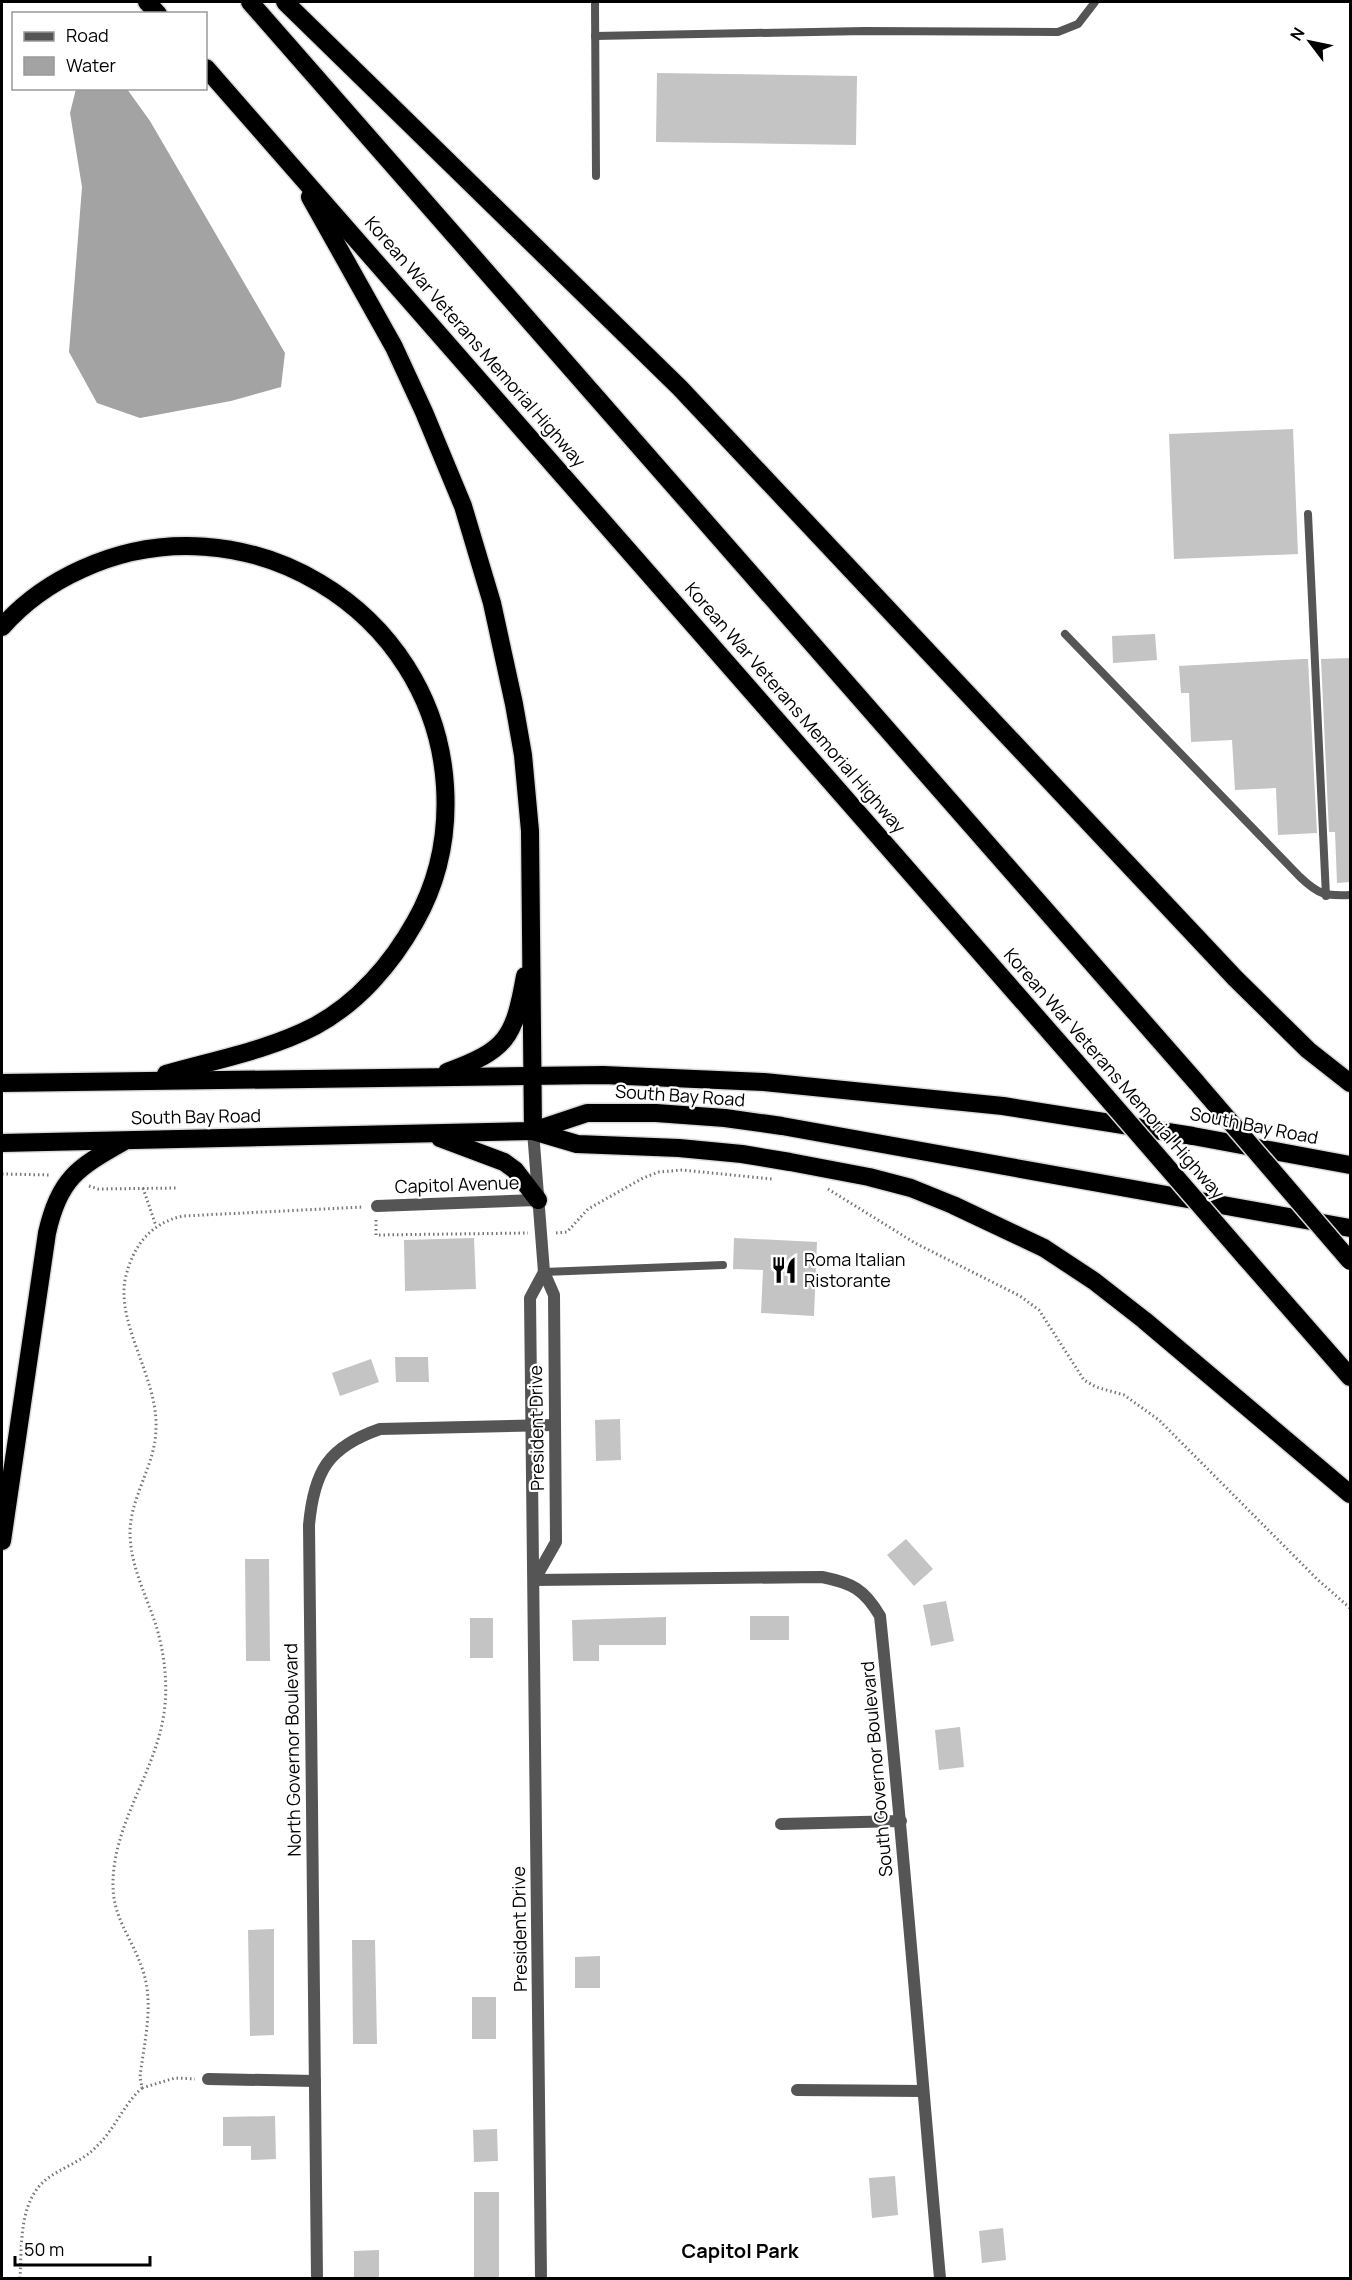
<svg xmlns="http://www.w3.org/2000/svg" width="1352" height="2280" viewBox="0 0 1352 2280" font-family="Manrope,sans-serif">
  <rect width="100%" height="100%" fill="#fff"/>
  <path fill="#a3a3a3" d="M76 89H127L150 121 285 353 281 387 231 401 140 418 97 403 69 352 82 187 70 113Z"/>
  <g fill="#c4c4c4">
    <path d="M657 73 857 76 856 145 656 142Z"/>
    <path d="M1293 429 1298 554 1174 559 1169 434Z"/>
    <path d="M1155 634 1157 660 1113 663 1112 636Z"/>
    <path d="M1350 658V882L1337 883 1335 832H1329L1321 659Z"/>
    <path d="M1303 659H1308L1317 833 1278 835 1276 788 1235 790 1232 740 1191 742 1189 693H1181L1179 666Z"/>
    <path d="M474 1238 476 1289 405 1291 404 1240Z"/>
    <path d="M734 1238 817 1242 814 1316 761 1313 763 1270 733 1269Z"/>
    <path d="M395 1357H428L429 1382H396Z"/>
    <path d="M371 1359 379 1382 340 1396 332 1373Z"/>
    <path d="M620 1419 621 1460 596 1461 595 1420Z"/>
    <path d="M906 1539 933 1569 914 1586 887 1555Z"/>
    <path d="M245 1559H269L270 1661H246Z"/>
    <path d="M946 1601 954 1641 931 1646 923 1605Z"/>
    <rect x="750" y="1616" width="39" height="24"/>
    <path d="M666 1617V1645H599V1661H573L572 1620Z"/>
    <rect x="470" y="1618" width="23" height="40"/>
    <path d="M960 1727 964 1767 939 1770 935 1730Z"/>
    <path d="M274 1929V2035L250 2036 248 1930Z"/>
    <path d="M352 1940H375L377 2044H353Z"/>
    <path d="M600 1956V1988H575V1957Z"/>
    <rect x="472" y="1997" width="24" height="42"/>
    <path d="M275 2116 276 2159 251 2160V2146H223V2117Z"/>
    <path d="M497 2129 498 2161 474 2162 473 2130Z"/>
    <path d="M895 2176 898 2215 872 2218 869 2178Z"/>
    <rect x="474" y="2192" width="25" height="86"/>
    <path d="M1003 2228 1006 2260 982 2263 979 2231Z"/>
    <path d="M379 2250V2278H354V2251Z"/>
  </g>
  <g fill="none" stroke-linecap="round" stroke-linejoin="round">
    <defs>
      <g id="highway">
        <path d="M147 2 158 14"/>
        <path d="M250 2 1197 1083"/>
        <path d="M285 2 680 388 1235 978 1308 1050 1350 1083"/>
        <path d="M206 68 1076 1062"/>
        <path d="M310 197 394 347 424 412 463 506 492 603 514 704 523 755 530 831 533 1131"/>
        <path d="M2 627C24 602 51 583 82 569 243 495 434 608 445 786 448 834 439 880 415 922 392 963 358 1003 315 1026 269 1050 215 1060 166 1074"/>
        <path d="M447 1072C507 1050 514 1038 525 976"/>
        <path d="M2 1083 603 1075 764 1082 1003 1106 1193 1136 1350 1165"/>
        <path d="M533 1131 577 1144 679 1148 742 1154 790 1162 869 1177 911 1188 953 1205 1044 1248 1094 1281 1144 1320 1350 1494"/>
        <path d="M440 1138 504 1162 515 1170 538 1200"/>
        <path d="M2 1143 533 1131 587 1113H656L725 1118 782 1126 1350 1228"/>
        <path d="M1245 1257 1350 1377"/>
        <path d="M2 1541 47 1233C59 1179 77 1168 123 1142"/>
      </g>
    </defs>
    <use href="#highway" stroke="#dbdbdb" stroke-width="21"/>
    <g stroke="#777" stroke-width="3" stroke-dasharray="1.5 3" stroke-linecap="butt">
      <path d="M2 1174 51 1175"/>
      <path d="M89 1186 98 1189 177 1188"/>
      <path d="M143 1188 156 1226"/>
      <path d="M828 1189 915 1243 1020 1296 1039 1310 1084 1380 1096 1387 1124 1395 1159 1420 1317 1579 1350 1608"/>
      <path d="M376 1220V1235L528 1233"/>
      <path d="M556 1233 567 1232 588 1209 643 1178 659 1172 682 1170 772 1179"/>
      <path d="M142 2088 175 2078 195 2079"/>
      <path d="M20 2278C22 2244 18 2197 51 2176 66 2166 84 2160 97 2146 115 2129 123 2105 142 2088L140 2077C144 2042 155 2003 142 1968 131 1936 112 1917 113 1882 114 1824 153 1775 163 1719 170 1682 163 1640 149 1606 140 1582 131 1561 130 1535 129 1498 156 1465 156 1428 158 1379 117 1326 125 1280 132 1247 150 1223 183 1216L363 1207"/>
    </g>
    <g stroke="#555" stroke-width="8">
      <path d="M595 2 596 176"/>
      <path d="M595 36 865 31 1058 32 1078 24 1095 2"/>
      <path d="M1308 514 1326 896"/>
      <path d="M1065 634 1300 877C1319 895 1325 896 1350 895"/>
      <path d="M544 1272 723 1265"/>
    </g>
    <g stroke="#555" stroke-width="12">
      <path d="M533 1131 544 1272 554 1295 556 1542 535 1579"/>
      <path d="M377 1206 538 1200"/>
      <path d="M534 1580 822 1577C852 1583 864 1589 880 1616 903 1836 920 2058 940 2278"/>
      <path d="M781 1824 901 1821"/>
      <path d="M208 2079 315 2081"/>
      <path d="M797 2090 923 2091"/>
      <path d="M317 2278 309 1525C314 1471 328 1447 380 1429L554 1425"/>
      <path d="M541 2278 530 1298 544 1272"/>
    </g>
    <use href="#highway" stroke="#000" stroke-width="18"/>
    <defs>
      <g id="highway-bridge">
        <path d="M1076 1062 1245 1257"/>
        <path d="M1197 1083 1350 1261"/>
      </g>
    </defs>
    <use href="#highway-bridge" stroke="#dbdbdb" stroke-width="21" stroke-linecap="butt"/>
    <use href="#highway-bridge" stroke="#000" stroke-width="18"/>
  </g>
  <defs>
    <symbol id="restaurant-bare" viewBox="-9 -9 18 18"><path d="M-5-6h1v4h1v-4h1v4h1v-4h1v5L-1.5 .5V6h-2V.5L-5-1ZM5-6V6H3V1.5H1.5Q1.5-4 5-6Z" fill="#000" stroke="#fff" stroke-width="2.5" paint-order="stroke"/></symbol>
  </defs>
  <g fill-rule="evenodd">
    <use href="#restaurant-bare" x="765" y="1251" width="38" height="38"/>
  </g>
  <g text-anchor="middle" stroke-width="4.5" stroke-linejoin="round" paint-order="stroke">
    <g font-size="18" fill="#000" stroke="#fff">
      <text transform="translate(475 342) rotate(49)" y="6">Korean War Veterans Memorial Highway</text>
      <text transform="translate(795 708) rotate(49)" y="6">Korean War Veterans Memorial Highway</text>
      <text transform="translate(1114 1074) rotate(49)" y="6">Korean War Veterans Memorial Highway</text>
      <text transform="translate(680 1096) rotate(4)" y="6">South Bay Road</text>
      <text transform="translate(196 1117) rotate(-1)" y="6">South Bay Road</text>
      <text transform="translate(1254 1126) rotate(11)" y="6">South Bay Road</text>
      <text transform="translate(457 1185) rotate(-2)" y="6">Capitol Avenue</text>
      <text transform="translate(537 1428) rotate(-91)" y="6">President Drive</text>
      <text transform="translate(293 1750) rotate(-91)" y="6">North Governor Boulevard</text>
      <text transform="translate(877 1769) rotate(-95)" y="6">South Governor Boulevard</text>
      <text transform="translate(520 1929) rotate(-91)" y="6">President Drive</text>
    </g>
    <g font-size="18" fill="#000" stroke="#fff" text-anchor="start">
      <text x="804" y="1266">Roma Italian<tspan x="804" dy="21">Ristorante</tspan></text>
    </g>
    <g font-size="20" font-weight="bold" fill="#000" stroke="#fff">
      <text x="740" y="2258">Capitol Park</text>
    </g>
  </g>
  <rect width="1352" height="2280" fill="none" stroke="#000000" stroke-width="6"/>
  <rect x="12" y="12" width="195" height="78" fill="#ffffff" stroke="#999999" stroke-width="1.5"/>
  <rect x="24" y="32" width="30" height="9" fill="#555555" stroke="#999999" stroke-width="1.5"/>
  <text x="66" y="42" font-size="18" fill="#000000">Road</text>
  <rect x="24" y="57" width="30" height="18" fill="#a3a3a3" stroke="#999999" stroke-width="1.5"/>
  <text x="66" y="72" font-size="18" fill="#000000">Water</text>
  <g transform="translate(1310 42) rotate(302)" stroke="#ffffff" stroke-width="4.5" paint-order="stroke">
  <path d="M0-4.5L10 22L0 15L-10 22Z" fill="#000000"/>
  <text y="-9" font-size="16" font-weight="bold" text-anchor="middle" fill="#000000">N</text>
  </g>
  <path d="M15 2256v9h135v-9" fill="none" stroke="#000000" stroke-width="3"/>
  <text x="24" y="2256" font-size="18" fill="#000000" stroke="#ffffff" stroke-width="4.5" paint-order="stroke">50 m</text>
</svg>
